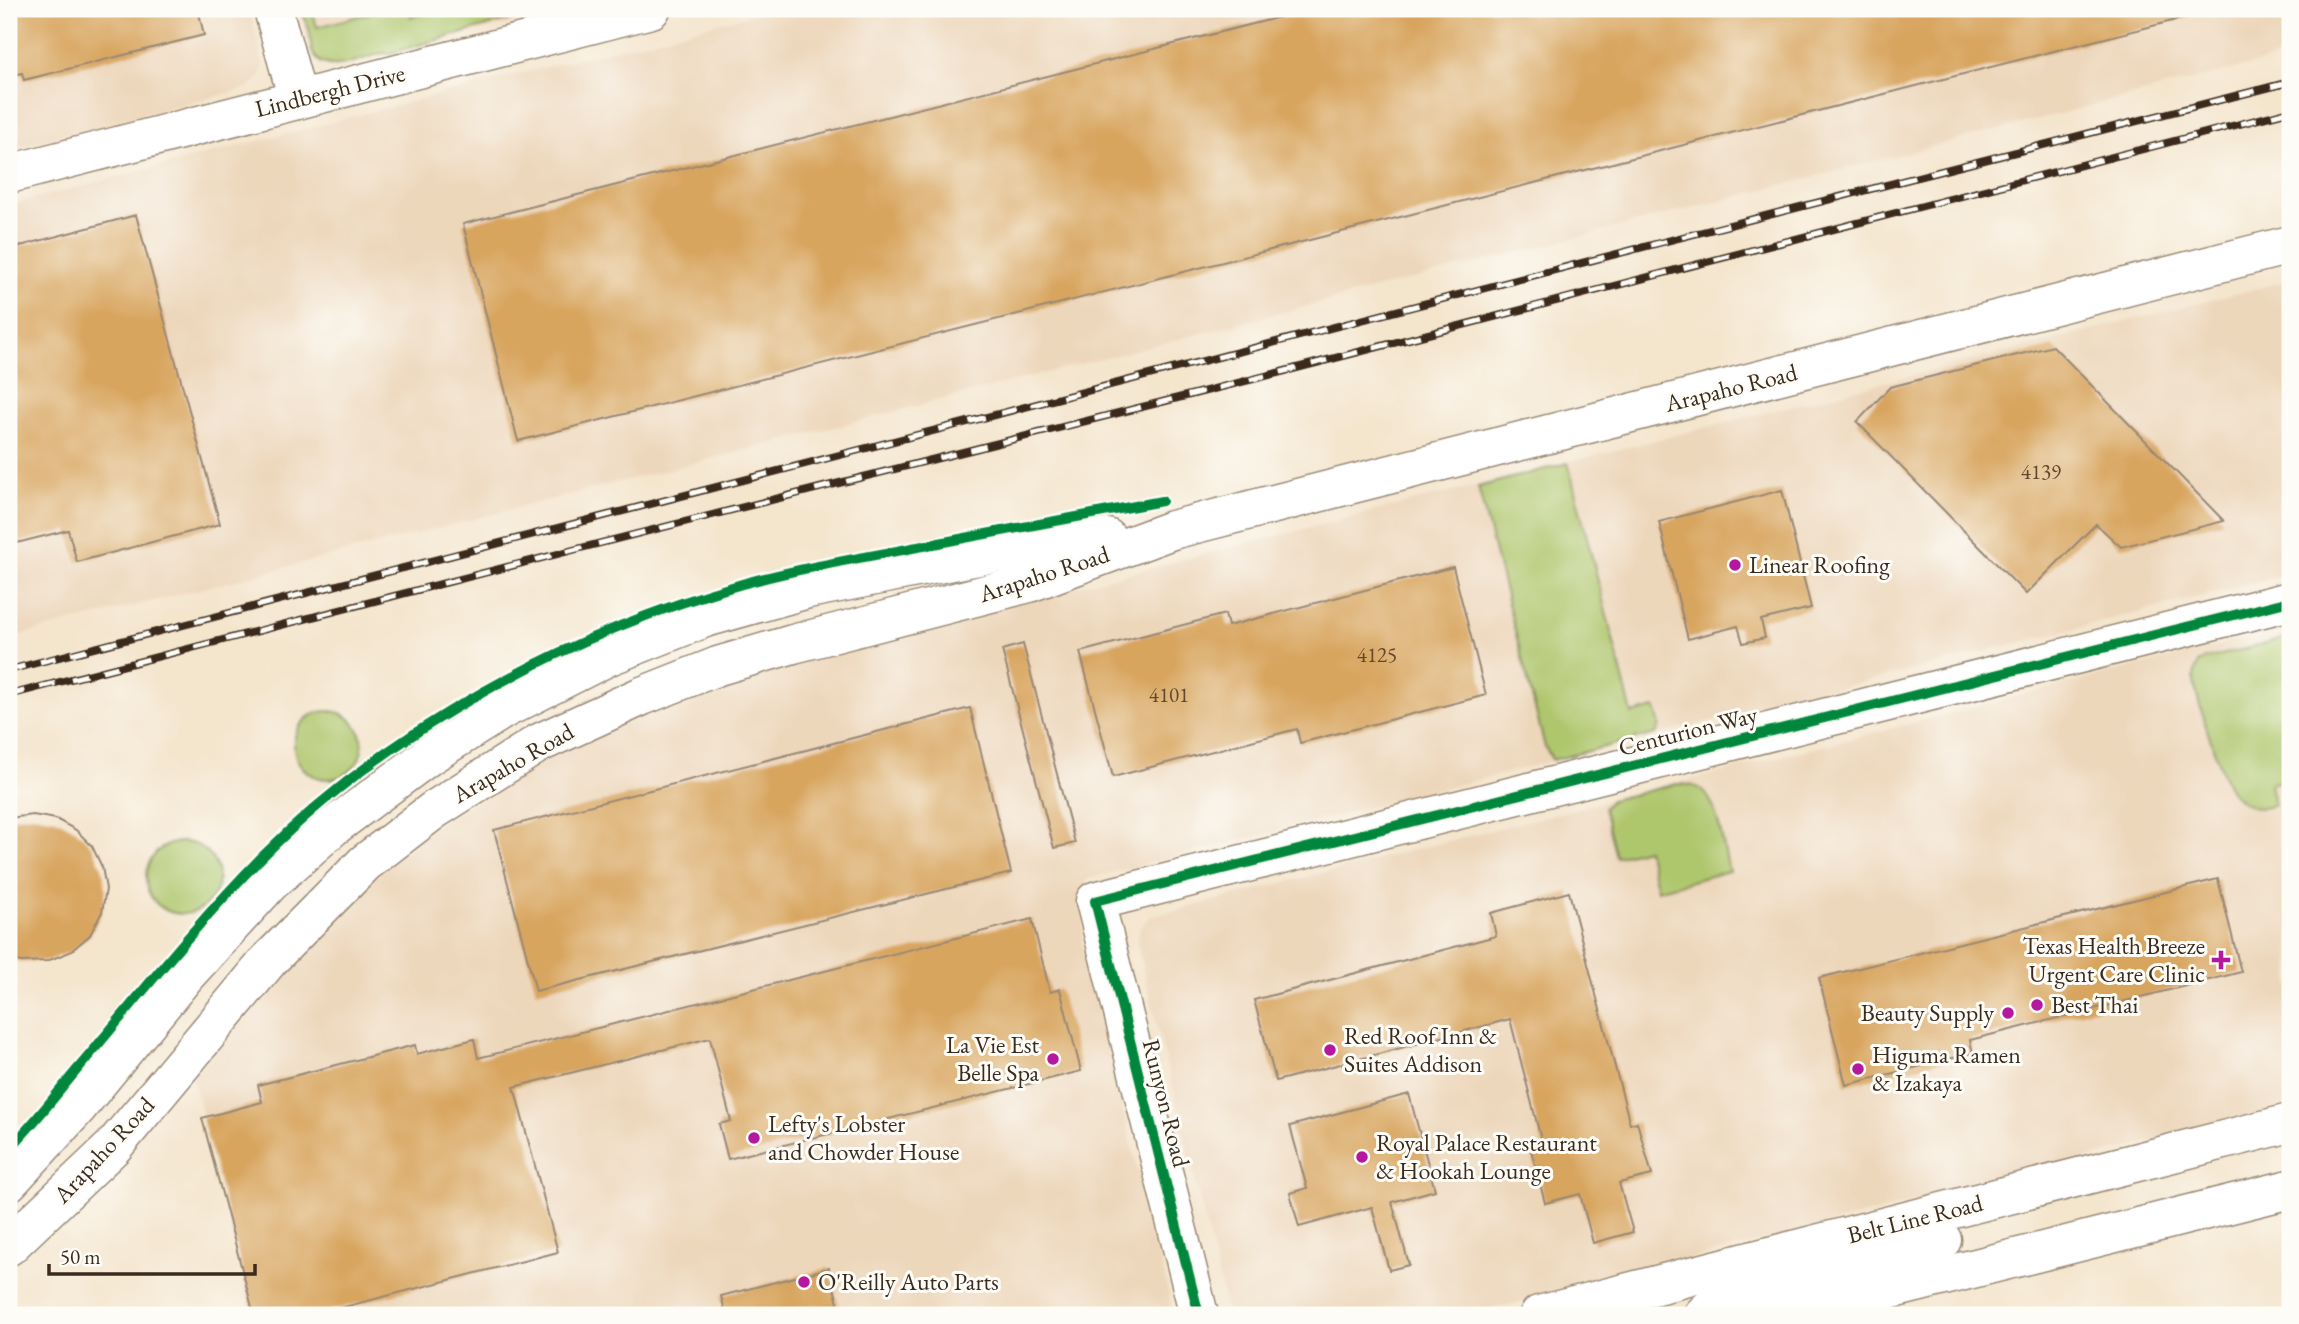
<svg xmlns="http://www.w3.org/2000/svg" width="2299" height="1324" viewBox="0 0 2299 1324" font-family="'EB Garamond',serif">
  <rect width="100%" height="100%" fill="#fdfcf7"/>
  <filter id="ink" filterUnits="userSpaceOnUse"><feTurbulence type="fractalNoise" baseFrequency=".0143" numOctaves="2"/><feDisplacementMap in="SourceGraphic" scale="14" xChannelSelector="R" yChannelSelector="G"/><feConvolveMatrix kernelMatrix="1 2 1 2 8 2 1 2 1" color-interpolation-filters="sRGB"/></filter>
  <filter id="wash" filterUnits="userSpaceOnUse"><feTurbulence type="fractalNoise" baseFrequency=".00686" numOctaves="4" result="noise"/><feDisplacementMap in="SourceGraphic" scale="28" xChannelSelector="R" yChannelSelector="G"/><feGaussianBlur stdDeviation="1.57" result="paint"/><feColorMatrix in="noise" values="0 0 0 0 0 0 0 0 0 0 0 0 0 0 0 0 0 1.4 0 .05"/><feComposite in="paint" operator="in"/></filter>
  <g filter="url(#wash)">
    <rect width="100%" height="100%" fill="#f4e5cd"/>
    <g fill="#edd7bb">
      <path d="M9 9H249L263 63 260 77 248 88 9 150Z"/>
      <path d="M300 9H567L334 67 319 64 310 51Z"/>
      <path d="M773 9H2290V55L9 638V205Z"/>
      <path d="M2290 280V574L1087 879 1082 946 1174 1315H255L192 1075 323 921 436 825 595 732 692 691 1015 602Z"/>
      <path d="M2290 627V1107L1470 1315H1228L1137 943 1140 927 1150 917Z"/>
    </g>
    <g fill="#aec66c" stroke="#747845" stroke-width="2">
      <path d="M300 9H311L317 27 386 9H409L411 17 443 9H562L505 21 387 54 382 53C361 58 324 79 312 51 310 45 311 40 310 34 309 25 304 18 300 9Z"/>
      <path d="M1568 463 1632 714 1655 708 1660 726 1656 734 1553 760 1545 747 1478 487Z"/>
      <path d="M2290 637V779L2270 784 2274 804C2260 813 2242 805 2232 792 2222 780 2195 696 2194 679 2194 674 2196 668 2198 663L2206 659Z"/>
      <circle cx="328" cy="745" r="34"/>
      <path d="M1676 784C1685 784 1696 785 1703 791 1718 803 1724 852 1729 871L1657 890 1647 849 1616 857 1604 808 1611 800Z"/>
      <circle cx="182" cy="878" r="36"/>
    </g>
    <g id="blocks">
      <g fill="#d8a55e">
        <path d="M9 9H198L204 35 24 80 22 73 9 76Z"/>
        <path d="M1312 9H2187L2188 17 518 441 463 224Z"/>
        <path d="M136 215 220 524 77 562 68 530 9 545V340L16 339 9 313V249Z"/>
        <path d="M2053 346 2224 521 2121 547 2096 524 2026 594 1857 422 1890 387Z"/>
        <path d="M1782 490 1811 608 1761 620 1765 638 1743 643 1738 626 1688 639 1659 522Z"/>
        <path d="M1453 567 1486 695 1300 743 1297 729 1113 777 1080 652 1225 614 1228 626Z"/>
        <path d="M1023 644 1075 843 1054 848 1002 650Z"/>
        <path d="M970 708 1011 873 536 991 494 830Z"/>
        <path d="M33 815 56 819 76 830 92 846 102 867 106 889 102 912 90 935 70 952 47 961 21 962 9 958V818Z"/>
        <path d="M2218 879 2241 972 1970 1040 1973 1053 1846 1085 1819 978Z"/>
        <path d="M1569 892 1630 1124 1637 1122 1652 1175 1619 1183 1633 1232 1593 1243 1580 1194 1545 1203 1531 1150 1543 1147 1510 1019 1276 1081 1254 1000 1496 936 1491 913Z"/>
        <path d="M1032 919 1050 992 1060 989 1081 1071 728 1159 719 1124 731 1121 710 1038 514 1087 558 1252 313 1315H254L202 1118 262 1102 258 1085 415 1045 417 1054 474 1039 478 1058Z"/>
        <path d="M1409 1094 1435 1190 1392 1202 1409 1265 1389 1270 1372 1207 1299 1227 1290 1193 1307 1188 1290 1126Z"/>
        <path d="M829 1268 841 1315H726L721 1296Z"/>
      </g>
    </g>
  </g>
  <g filter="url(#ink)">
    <use href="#blocks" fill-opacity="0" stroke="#988876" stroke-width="2"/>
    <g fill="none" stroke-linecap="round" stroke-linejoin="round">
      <defs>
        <g id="minor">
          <path d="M273 9 298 100"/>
          <path d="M9 174 651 9"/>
          <path d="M1199 1315 1095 901 2290 601"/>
        </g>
        <g id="major">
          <path d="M9 1182 77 1108 186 975 270 883 333 827 430 755 504 709 609 656 705 618 808 589 1009 550 1107 538"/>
          <path d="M9 1246 113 1147 269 960 365 863 434 810 539 743 642 696 718 666 793 644 1029 583 1172 530 2290 245"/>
          <path d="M1826 1306C1831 1297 1835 1284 1842 1276 1857 1258 1919 1246 1942 1240"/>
          <path d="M1539 1315 2290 1123"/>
          <path d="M1703 1315 1708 1310 1803 1286 1821 1272"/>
          <path d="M1789 1315 2290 1189"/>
        </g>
      </defs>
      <use href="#minor" stroke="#988876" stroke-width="41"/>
      <use href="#major" stroke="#988876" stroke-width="41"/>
      <use href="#minor" stroke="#fff" stroke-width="38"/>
      <use href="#major" stroke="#fff" stroke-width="38"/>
      <defs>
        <g id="rail">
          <path d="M9 670 1659 243 2290 82"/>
          <path d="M9 695 573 550 1289 370 2290 111"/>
        </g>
      </defs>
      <use href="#rail" stroke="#3b2a1e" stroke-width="8"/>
      <use href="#rail" stroke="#fdfcf7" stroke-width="5" stroke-dasharray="16" stroke-linecap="butt"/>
      <defs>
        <g id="cycleway">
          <path d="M9 1149C35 1123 57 1093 81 1065 140 995 197 923 262 857 389 729 570 633 742 584 800 568 859 558 918 547 999 531 1080 516 1162 501"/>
          <path d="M1199 1315 1095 901 2290 601"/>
        </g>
      </defs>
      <use href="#cycleway" stroke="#fdfcf7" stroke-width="15"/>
      <use href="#cycleway" stroke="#00873e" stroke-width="10"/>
    </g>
  </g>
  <g fill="#b5179e" stroke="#fdfcf7" stroke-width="2.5">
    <circle cx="1735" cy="565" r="7"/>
    <path d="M2217.5 949.5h7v7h7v7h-7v7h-7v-7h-7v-7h7z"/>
    <circle cx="2037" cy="1005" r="7"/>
    <circle cx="2008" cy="1013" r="7"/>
    <circle cx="1330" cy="1050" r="7"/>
    <circle cx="1053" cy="1059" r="7"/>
    <circle cx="1858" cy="1069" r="7"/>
    <circle cx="754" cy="1138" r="7"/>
    <circle cx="1362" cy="1157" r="7"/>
    <circle cx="804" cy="1282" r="7"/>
  </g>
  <g text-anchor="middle" stroke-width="6" stroke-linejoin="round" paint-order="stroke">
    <g font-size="21" fill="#62492e">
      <text x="2041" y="479">4139</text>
      <text x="1377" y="662">4125</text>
      <text x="1169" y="702">4101</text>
    </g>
    <g font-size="24" fill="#3b2a1e" stroke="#fdfcf7">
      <text transform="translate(330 91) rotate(-14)" y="8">Lindbergh Drive</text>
      <text transform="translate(1731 388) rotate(-14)" y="8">Arapaho Road</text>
      <text transform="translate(1044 574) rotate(-18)" y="8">Arapaho Road</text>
      <text transform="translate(1688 731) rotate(-14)" y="8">Centurion Way</text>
      <text transform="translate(513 763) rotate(-30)" y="8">Arapaho Road</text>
      <text transform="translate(1166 1103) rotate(76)" y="8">Runyon Road</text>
      <text transform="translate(104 1150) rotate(-47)" y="8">Arapaho Road</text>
      <text transform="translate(1915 1219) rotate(-14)" y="8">Belt Line Road</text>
    </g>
    <g font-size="24" fill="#3b2a1e" stroke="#fdfcf7" text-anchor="start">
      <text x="1749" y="573">Linear Roofing</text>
      <text x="2205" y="954" text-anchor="end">Texas Health Breeze<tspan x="2205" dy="28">Urgent Care Clinic</tspan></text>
      <text x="2051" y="1013">Best Thai</text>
      <text x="1994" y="1021" text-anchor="end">Beauty Supply</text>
      <text x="1344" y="1044">Red Roof Inn &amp;<tspan x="1344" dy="28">Suites Addison</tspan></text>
      <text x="1039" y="1053" text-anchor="end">La Vie Est<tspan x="1039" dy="28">Belle Spa</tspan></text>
      <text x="1872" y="1063">Higuma Ramen<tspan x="1872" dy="28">&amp; Izakaya</tspan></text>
      <text x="768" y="1132">Lefty's Lobster<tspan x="768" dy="28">and Chowder House</tspan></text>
      <text x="1376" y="1151">Royal Palace Restaurant<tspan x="1376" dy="28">&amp; Hookah Lounge</tspan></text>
      <text x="818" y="1290">O'Reilly Auto Parts</text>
    </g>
  </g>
  <rect width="2299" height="1324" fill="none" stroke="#fdfcf7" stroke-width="35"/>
  <path d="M49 1264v10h206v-10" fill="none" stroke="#3b2a1e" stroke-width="3.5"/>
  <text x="60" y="1264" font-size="21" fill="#3b2a1e" stroke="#fdfcf7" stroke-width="5" paint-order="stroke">50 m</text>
</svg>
